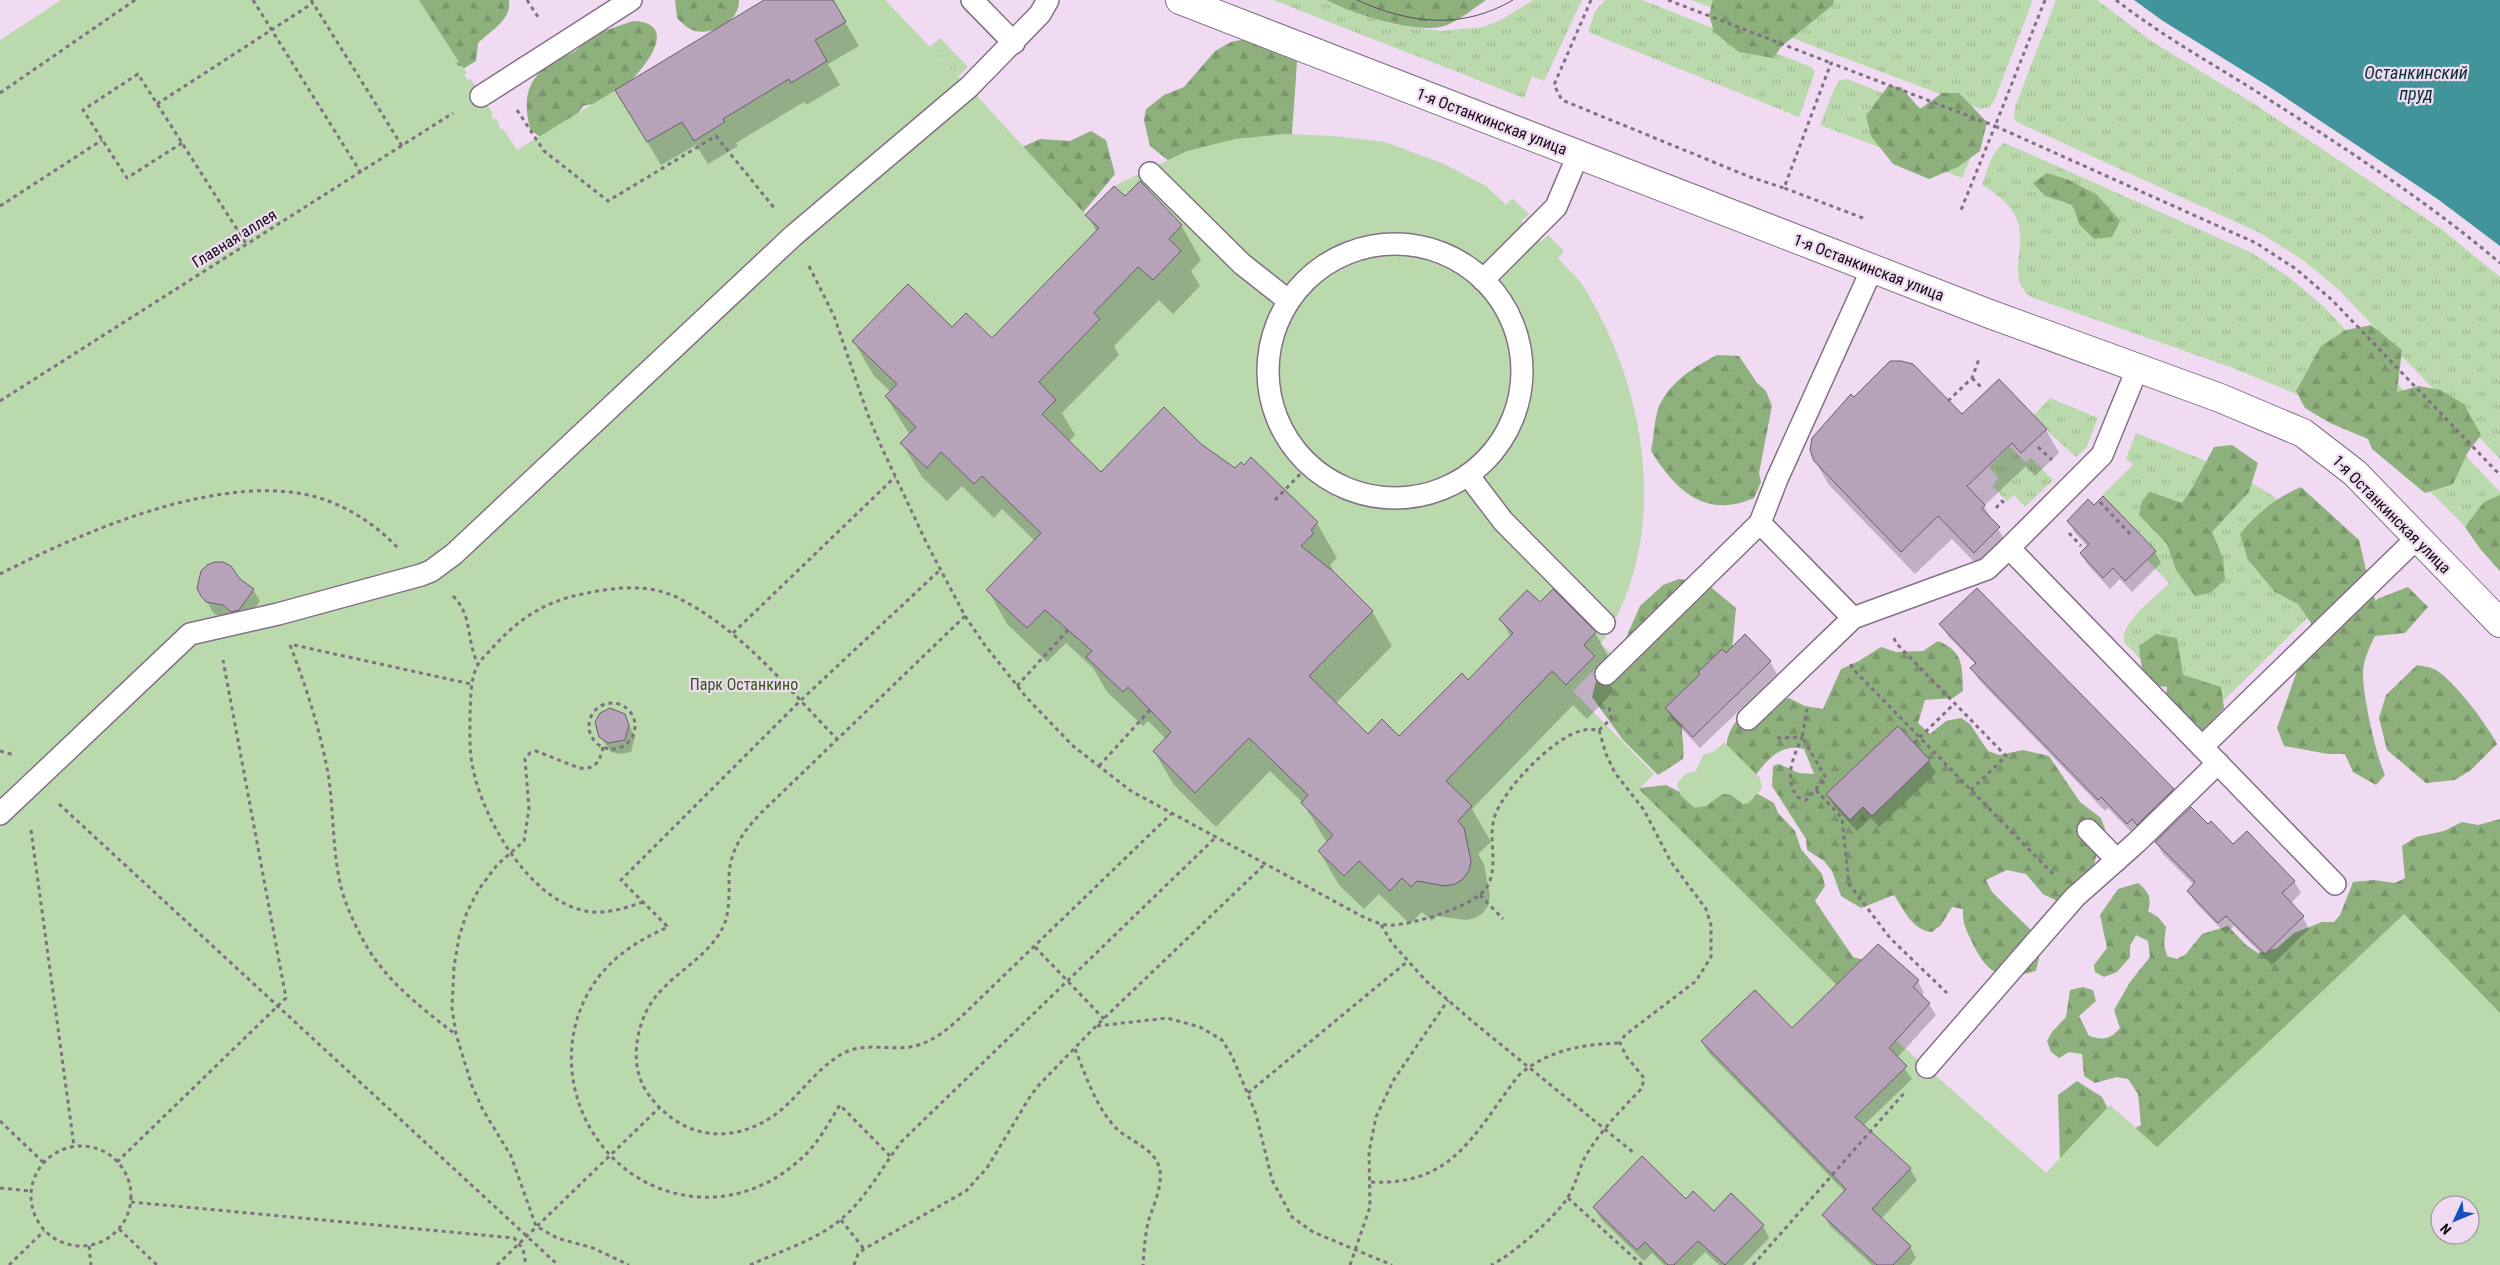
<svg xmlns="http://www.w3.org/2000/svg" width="2500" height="1265" viewBox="0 0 2500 1265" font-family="'Roboto Condensed',sans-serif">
  <defs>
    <pattern id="grass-tufts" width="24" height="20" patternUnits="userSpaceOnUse" patternTransform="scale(1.25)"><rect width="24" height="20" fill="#bad9ac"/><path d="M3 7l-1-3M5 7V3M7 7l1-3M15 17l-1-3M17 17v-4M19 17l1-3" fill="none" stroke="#9fb993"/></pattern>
    <pattern id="forest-firs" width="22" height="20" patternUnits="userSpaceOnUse" patternTransform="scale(1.25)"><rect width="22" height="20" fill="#8db07d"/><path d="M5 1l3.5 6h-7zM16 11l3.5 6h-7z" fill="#79966b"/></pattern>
  </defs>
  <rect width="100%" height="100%" fill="#f0dbf3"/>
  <g fill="url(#grass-tufts)">
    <path d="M1273 0H1333L1372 18 1397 25 1441 31 1483 27 1501 20 1533 0H1582L1544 81 1532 76 1524 98Z"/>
    <path d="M1605 0H1642L1811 67 1815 72 1799 117 1588 32 1595 12Z"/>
    <path d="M1691 0H2033L1994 101 1989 107 1980 109Z"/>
    <path d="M2056 0H2097L2151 41 2256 105 2440 228 2500 277V459L2340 291 2303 260 2260 233 2017 122 2014 117 2015 107Z"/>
    <path d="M940 38 968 67 958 76 930 47Z"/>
    <path d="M1847 79 1965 125 1976 145 1962 178 1820 125 1836 85 1841 80Z"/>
    <path d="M2005 143 2252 253 2290 278 2325 308 2500 492V563L2448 509 2381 445 2321 404 2233 368 2031 297C1994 269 2055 226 1982 185 1987 172 1992 149 2005 143Z"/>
    <path d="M2050 398 2098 418 2086 448 2076 457 2032 417Z"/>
    <path d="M2136 433C2182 452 2248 474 2286 506 2309 527 2330 552 2352 574L2216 708H2188L2124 642C2120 622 2156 597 2169 583L2147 560 2155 551 2102 495 2133 465 2126 458Z"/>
    <path d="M2010 446 2026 463 2031 458 2053 480 2025 507 2014 495 2007 501 1992 486 1999 478 1989 467Z"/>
  </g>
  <g fill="url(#forest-firs)">
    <path d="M354 0H509C512 20 490 31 478 43L476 61 451 76Z"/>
    <path d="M675 0H739C740 21 712 37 692 30 687 28 681 22 677 18Z"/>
    <path d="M1327 0H1486C1474 8 1460 20 1447 25 1420 36 1352 14 1327 0Z"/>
    <path d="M1713 0H1834L1833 5 1782 46 1773 58 1739 52 1714 32 1709 15Z"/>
    <path d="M633 21C690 23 630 87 609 99 602 103 591 104 583 106L577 115 542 139 530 129C523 97 526 81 553 61 561 56 571 55 578 49 583 44 588 36 592 30H607Z"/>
    <path d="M1255 37 1278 47 1297 62 1291 147 1169 161 1150 146 1144 120 1146 109 1164 95 1184 87 1215 51 1231 42Z"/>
    <path d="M1888 86 1901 87 1920 109 1942 93H1959L1987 122 1980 151 1958 167 1929 179 1893 164 1871 136 1866 116Z"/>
    <path d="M1091 131 1106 140 1115 174 1071 227 1020 148 1040 139 1070 141Z"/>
    <path d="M2047 173 2069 180 2097 195 2120 221 2112 237 2094 239 2079 224 2073 205 2045 196 2033 183Z"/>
    <path d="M2371 325 2402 350 2397 392 2419 386 2440 390 2464 404 2481 435 2468 452 2453 484 2425 493 2372 449 2368 439 2330 423 2305 408 2296 391 2321 346 2346 330Z"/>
    <path d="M1717 355 1739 356 1757 383 1766 391 1772 406 1759 473 1761 482 1754 498C1705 519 1676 491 1651 451 1654 438 1654 421 1658 409 1668 383 1694 367 1717 355Z"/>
    <path d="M2232 445 2258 463 2249 492 2212 532 2223 558 2225 580 2210 593 2195 596 2176 570 2167 544 2139 515 2142 501 2150 492 2182 503 2194 485 2214 447Z"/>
    <path d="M2301 487 2359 540 2369 583 2376 602 2377 599 2408 587 2428 607 2405 633 2375 636C2369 648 2364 659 2363 672 2362 692 2376 756 2385 775L2376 785 2353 772 2345 754H2328L2284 746 2277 728 2303 654 2311 623 2298 604 2275 592 2248 560 2240 534C2257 513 2276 498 2301 487Z"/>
    <path d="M2500 495V571L2481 550 2465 527 2484 502Z"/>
    <path d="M1679 579 1706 583 1736 608 1731 661 1683 720C1680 733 1685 745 1683 759L1658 775 1623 740 1592 697 1597 677 1619 654 1640 606 1663 585Z"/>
    <path d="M2156 634 2177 638 2183 675 2221 687 2224 708 2202 733 2165 707 2167 687 2156 686 2143 678 2139 646Z"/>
    <path d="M1938 641C1964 652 1962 666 1963 691L1953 698 1925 700 1918 723 1930 734 1946 721 1961 718 1970 724 1988 751 1999 755 2023 750 2049 756 2080 802 2101 818 2105 829 2087 886 2061 903 2043 894 2026 874 2007 870 1986 880 1992 892 2038 937 2041 948 2036 971C2001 982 1987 974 1972 942 1966 930 1962 922 1963 909L1952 907 1941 925 1932 932C1912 930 1904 910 1894 895L1861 908 1841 896 1832 871 1824 861 1807 850 1806 839 1772 786 1773 766 1779 764 1799 773 1814 774 1804 749C1782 743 1768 758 1756 775L1740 776C1720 746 1724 737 1744 710L1773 712 1781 701 1789 698 1805 706 1823 709 1841 669 1859 661 1881 647 1896 652 1923 651Z"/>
    <path d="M2417 665C2422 666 2431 667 2436 670 2455 682 2486 723 2497 744L2471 770 2455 780 2426 783 2387 750 2379 718 2386 695Z"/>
    <path d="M1666 785 1690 797 1749 789 1774 803 1778 813 1795 831 1801 849 1822 874 1825 886 1815 901 1853 957 1878 964 1860 1002 1573 815 1612 791Z"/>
    <path d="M2500 819V1110L2401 995 1969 1265 2060 1161 2058 1095 2077 1081 2102 1097 2117 1127 2132 1130 2141 1125 2138 1094 2128 1079 2117 1077 2095 1083 2084 1076 2082 1054 2069 1052 2059 1058 2051 1052 2047 1041 2052 1032 2066 1017 2070 990 2083 987 2093 990 2096 1001 2079 1016 2089 1036C2103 1040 2110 1040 2120 1028L2114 1010 2130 982 2150 957 2148 941 2136 935 2130 946V957L2117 972 2104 977 2095 972 2094 965 2107 948 2100 915 2118 889 2138 883C2149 892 2152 897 2148 911L2158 917 2166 927 2164 944 2167 956 2177 959 2186 954 2202 934 2228 926 2246 945 2258 953 2277 948 2294 933 2322 922H2334L2340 915 2353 882 2374 880 2395 883 2405 878 2402 846 2416 837 2444 831 2462 822 2478 825Z"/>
  </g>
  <g fill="#bad9ac" fill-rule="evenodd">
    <path d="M61 0H419L459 62 456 63 458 66H462L467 73 464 75 468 80 470 78 493 114 491 115 494 120 496 118 501 130 503 129 517 150 764 0H885L978 97 1085 214 1114 186 1187 151 1235 139 1285 134 1334 136 1385 142 1444 164 1486 186 1506 205 1512 198 1529 214 1521 221 1541 242 1548 235 1564 251 1558 258C1565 267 1577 276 1583 286 1648 390 1672 537 1601 644L1611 653 1573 691 1654 774 1639 789 1865 1013 2046 1173 2110 1105 2157 1147 2404 914 2500 1013V1265H0V40ZM2440 1205H2470V1235H2440Z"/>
    <path d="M1724 742 1760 778 1762 788 1749 803 1743 804 1731 795 1723 794 1706 806 1695 808 1681 796 1677 784 1685 774 1696 771 1703 755 1715 751Z"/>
  </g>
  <path fill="#40949a" d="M2134 0H2500V246L2439 200 2268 86 2163 21Z"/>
  <g fill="#0003">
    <path d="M766 0H832L859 46 828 64 840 85 806 105 804 102 736 143 738 146 708 164 696 145 661 165 630 114Z"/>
    <path d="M1125 198 1181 225 1201 260 1191 271 1200 286 1173 314 1159 300 1114 346 1119 355 1062 413 1075 435 1068 442 1101 473 1201 445 1235 470 1244 467 1251 459 1317 523 1337 558 1330 565 1333 569 1330 571 1372 611 1392 646 1335 704 1368 736 1400 738 1468 681 1511 637 1501 620 1540 604 1595 633 1615 668 1605 677 1614 691 1587 719 1573 705 1472 809 1491 842 1478 854 1484 864 1490 896 1488 906 1483 913 1475 918 1466 920 1437 916 1432 921 1422 912 1410 924 1379 894 1364 909 1339 885 1319 851 1327 843 1303 803 1270 771 1216 827 1174 785 1154 751 1166 739 1148 721 1143 726 1107 692 1093 668 1066 643 1047 662 1007 624 988 590 1035 541 1002 509 994 518 962 486 947 501 922 477 902 443 910 435 886 397 891 392 874 376 854 342 952 328 992 339 1097 232 1087 215Z"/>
    <path d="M1853 399 2046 430 2059 453 2035 476 2026 466 1984 506 2012 552 1988 576 1952 539 1915 574 1829 485 1815 461Z"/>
    <path d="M2094 507 2155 552 2161 563 2132 592 2120 579 2110 589 2088 565 2081 554 2088 547 2075 533 2068 521Z"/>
    <path d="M239 579 253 590 260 601 245 622 214 614 206 600Z"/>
    <path d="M1941 624 2173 790 2179 801 2134 835 2108 808 2105 811 1979 680 1972 669 1976 665 1948 636Z"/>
    <path d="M1745 636 1770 662 1777 674 1700 748 1673 720 1667 708Z"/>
    <path d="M624 715 635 737 631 752 621 754 611 752 597 732 596 722Z"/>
    <path d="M1898 728 1929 761 1936 773 1879 827 1871 818 1857 831 1834 806 1828 795Z"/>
    <path d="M2208 826 2233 846 2294 881 2301 893 2290 904 2303 917 2309 929 2272 965 2234 926 2226 934 2195 902 2188 891 2194 885 2163 854 2156 842Z"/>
    <path d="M1918 981 1924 993 1921 997 1929 1004 1936 1015 1897 1058 1912 1079 1863 1126 1910 1169 1917 1180 1881 1219 1910 1247 1916 1258 1910 1265H1872L1830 1226 1824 1215 1845 1192 1709 1053 1702 1042 1792 1030Z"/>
    <path d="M1686 1201 1714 1213 1763 1226 1769 1238 1743 1265H1719L1705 1252 1692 1265H1664L1652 1253 1644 1261 1601 1219 1594 1207Z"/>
  </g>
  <g fill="#b6a3b9" stroke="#6d5b70">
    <path d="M764 0H833L846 22 815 40 827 61 791 83 789 79 723 119 725 122 694 141 682 122 647 142 615 90Z"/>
    <path d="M1140 181 1182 225 1169 239 1181 251 1153 280 1138 267 1094 313 1100 319 1039 382 1056 400 1042 414 1101 472 1164 407 1201 444 1235 468 1241 462 1244 465 1251 457 1318 522 1311 530 1314 533 1301 546 1334 572 1373 611 1309 676 1368 734 1382 719 1399 736 1462 673 1468 680 1513 633 1499 619 1527 590 1540 602 1553 589 1596 632 1584 645 1595 656 1566 685 1552 671 1446 781 1472 806 1458 821 1464 828 1471 861 1469 871 1463 879 1455 884 1445 886 1417 881 1411 887 1402 878 1390 891 1359 861 1344 876 1318 851 1333 835 1301 803 1308 795 1249 738 1195 793 1153 751 1171 732 1128 687 1123 692 1086 657 1092 651 1045 610 1027 628 986 590 1041 533 982 476 974 484 941 452 927 468 900 443 916 427 885 396 897 384 852 341 908 284 952 327 966 313 992 338 1099 228 1085 215 1114 186 1125 196Z"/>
    <path d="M1890 361H1901L1913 364 1962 414 1999 379 2047 429 2021 453 2012 443 1967 486 1985 505 1982 509 2000 527 1974 553 1938 516 1901 552 1814 461 1810 450 1812 438 1851 394 1854 397Z"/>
    <path d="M2103 496 2156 551 2125 581 2113 568 2103 578 2080 553 2089 544 2067 521 2088 499 2094 505Z"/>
    <path d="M215 562H223L231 566 240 579 254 589 239 610 231 612 223 605 206 602 201 596 197 588 201 571 207 565Z"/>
    <path d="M1977 588 2174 789 2137 825 2132 819 2127 824 2101 797 2098 800 1970 668 1976 663 1939 624Z"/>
    <path d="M1745 634 1771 661 1693 737 1665 708 1700 674 1698 672 1722 649 1726 653Z"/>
    <path d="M610 708 625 714 629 725 625 740 608 743 599 737 595 722 600 713Z"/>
    <path d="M1898 726 1930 760 1872 816 1863 807 1850 820 1826 794Z"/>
    <path d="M2191 807 2208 824 2211 821 2233 844 2247 831 2295 881 2282 893 2304 916 2265 954 2226 916 2218 923 2187 891 2195 882 2155 842Z"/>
    <path d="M1878 944 1919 980 1913 987 1930 1003 1889 1048 1907 1066 1855 1117 1911 1168 1872 1209 1911 1246 1893 1265H1877L1822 1215 1846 1189 1701 1041 1755 990 1792 1028Z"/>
    <path d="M1642 1156 1686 1199 1693 1191 1714 1211 1731 1193 1764 1225 1725 1265 1698 1241 1674 1265H1668L1645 1242 1637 1250 1593 1207Z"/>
  </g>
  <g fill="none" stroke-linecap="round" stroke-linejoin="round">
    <defs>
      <g id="service">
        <path d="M972 0 1014 43"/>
        <path d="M481 96 631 0"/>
        <path d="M1150 173 1242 264 1289 301"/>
        <circle cx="1395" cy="371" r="127"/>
        <path d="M1483 280 1556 207 1578 155"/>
        <path d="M1468 475 1503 521 1604 623"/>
        <path d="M2009 548 2102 455 2138 367"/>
        <path d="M1853 618 1760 523 1777 479 1872 269"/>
        <path d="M1606 674 1760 523"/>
        <path d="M1748 719 1853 618 1987 569 2009 548 2335 884"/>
        <path d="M2202 747 2418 537"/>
        <path d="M0 814 190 634 278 614 421 575 431 571 454 554 793 236 969 87 1040 14 1048 0"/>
        <path d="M2088 830 2117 860"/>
        <path d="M1927 1067 2075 897 2137 842 2218 763"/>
      </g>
      <path id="tertiary" d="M1180 0 1987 313 2220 398 2303 433 2355 473 2500 623"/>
    </defs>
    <use href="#service" stroke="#837186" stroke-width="24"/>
    <use href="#tertiary" stroke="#837186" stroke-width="30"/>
    <g stroke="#7f7181" stroke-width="3" stroke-dasharray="4 4" stroke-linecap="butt">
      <path d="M253 0 361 173"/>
      <path d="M311 0 402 146"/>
      <path d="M527 0 540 20"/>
      <path d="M1591 0 1554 85 1562 100 1750 177 1784 188"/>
      <path d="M1668 0 1831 63"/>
      <path d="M2045 0 1995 126 2256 243 2296 269 2332 300 2500 475"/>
      <path d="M2116 0C2162 36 2213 64 2262 95 2343 147 2426 200 2500 263"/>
      <path d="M0 93 135 0"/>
      <path d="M157 104 313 3"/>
      <path d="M517 110 544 151 608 201 716 136 775 209"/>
      <path d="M182 143 127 178 83 110 138 74 247 245"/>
      <path d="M0 206 102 140"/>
      <path d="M1863 218 1784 188 1831 63 1995 126 1961 210"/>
      <path d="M809 266 834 316 868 415 881 446 927 544 965 616 984 644 1026 697 1073 746 1131 791 1367 919C1376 922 1384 926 1393 925 1415 924 1475 906 1487 887 1499 866 1488 841 1494 819 1501 791 1555 735 1584 730 1589 729 1594 730 1599 730L1606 754 1615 773 1644 810 1671 862 1706 909 1711 925V957L1696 981 1625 1035 1620 1043 1626 1056 1644 1078 1642 1088C1623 1108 1603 1128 1588 1152 1579 1166 1577 1183 1568 1197 1557 1216 1511 1256 1491 1265"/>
      <path d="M1972 378 1981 387"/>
      <path d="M0 401 453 113"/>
      <path d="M1948 401 1972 378 1979 359"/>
      <path d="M2038 447 2052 460"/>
      <path d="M1275 500 1309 465"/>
      <path d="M2100 502 2130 534"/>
      <path d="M1996 508 2002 501 2006 505"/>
      <path d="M2069 533 2081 546"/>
      <path d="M0 574C84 531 228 468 323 499 352 509 377 526 398 548"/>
      <path d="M453 596C473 615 466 641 478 664"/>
      <path d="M965 616 763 811C745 829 730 849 729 876 729 892 730 910 724 925 708 961 663 976 646 1012 634 1037 631 1072 649 1095 680 1137 727 1146 772 1117 798 1099 814 1070 842 1054 862 1042 888 1050 910 1047 930 1044 947 1030 961 1017L1171 814"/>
      <path d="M733 633 895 477"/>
      <path d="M1894 638 1896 643 2006 756 1971 790"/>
      <path d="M290 645C306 686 320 730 328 773 334 810 332 850 341 887 345 903 353 921 361 936 382 978 419 1006 455 1034"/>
      <path d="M294 645 471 684"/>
      <path d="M1851 664 1852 668 2053 874"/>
      <path d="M1017 686 1068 630"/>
      <circle cx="612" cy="726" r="23"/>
      <path d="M1599 730 1611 719 1609 706"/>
      <path d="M1777 738 1802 737C1793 759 1784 775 1797 797L1806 800 1826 778 1802 737 1807 709"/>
      <path d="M1914 743 1955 703"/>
      <path d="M603 747C600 762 595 770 579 768L536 751 530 753 525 759 529 808 524 841 497 865 479 889 467 912 459 937 454 967 452 1008 456 1034 472 1086 483 1110 511 1156 536 1226 557 1238 593 1248 629 1265"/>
      <path d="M0 751 14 755"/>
      <path d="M1099 766 1150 710"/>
      <path d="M1816 790 1842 818 1849 884 1890 938 1947 993"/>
      <path d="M59 804 558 1265"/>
      <path d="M31 830 74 1146"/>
      <path d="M1480 895 1503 919"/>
      <path d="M643 902C626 908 610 913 592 912 533 906 484 822 473 769 469 751 470 732 470 714 471 697 470 677 479 663 483 657 490 651 495 645 520 618 546 601 583 594 614 587 651 583 680 599 743 631 789 690 837 739"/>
      <path d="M1381 925 1392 943 1426 981 1472 1021 1634 1153"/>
      <path d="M1035 947 1104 1019"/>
      <path d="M1097 1026 1167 1018 1200 1027 1222 1040 1232 1056 1256 1114 1272 1180 1292 1217 1313 1232 1392 1265"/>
      <path d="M1075 1049C1086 1076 1095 1105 1115 1127 1129 1142 1156 1147 1160 1171 1162 1187 1154 1204 1149 1219 1145 1234 1144 1250 1143 1265"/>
      <path d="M1248 1093 1408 961"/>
      <path d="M0 1121 43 1162"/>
      <circle cx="81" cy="1196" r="50"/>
      <path d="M890 1156 840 1105C829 1122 820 1140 806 1154 777 1183 740 1199 700 1197 591 1191 532 1060 601 974 619 952 643 938 668 927L621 880 800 701 941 569"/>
      <path d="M117 1162 286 998 223 660"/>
      <path d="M1371 1182C1454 1186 1474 1133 1519 1075 1548 1050 1583 1044 1620 1043"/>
      <path d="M0 1188 30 1191"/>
      <path d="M1568 1198 1642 1265"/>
      <path d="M131 1202 514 1238 523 1249 526 1265"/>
      <path d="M841 1220 864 1249"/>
      <path d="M119 1229 157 1265"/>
      <path d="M89 1246 91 1265"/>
      <path d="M9 1265 44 1231"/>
      <path d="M497 1265 659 1108"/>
      <path d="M750 1265C782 1250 822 1239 848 1213 869 1193 883 1166 901 1142L1215 838"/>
      <path d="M854 1265 858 1254 864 1249 966 1191 987 1168 1031 1095 1039 1085 1096 1026 1265 864"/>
      <path d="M1350 1265 1370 1207 1369 1152 1376 1117 1393 1081 1448 1000"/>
      <path d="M1753 1265 1906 1091"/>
    </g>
    <use href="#service" stroke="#fff" stroke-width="21"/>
    <use href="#tertiary" stroke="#fff" stroke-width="28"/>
    <path stroke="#5b4f5d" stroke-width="1" d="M1357 0C1410 24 1462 30 1513 0"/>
  </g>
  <g text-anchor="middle" stroke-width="4.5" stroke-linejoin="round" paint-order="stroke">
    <g font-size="16" fill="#120b13" stroke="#f0dbf3">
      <text transform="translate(1492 121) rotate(21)" y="6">1-я Останкинская улица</text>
      <text transform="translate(234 238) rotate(-32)" y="6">Главная аллея</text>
      <text transform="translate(1869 267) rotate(21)" y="6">1-я Останкинская улица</text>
      <text transform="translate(2392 514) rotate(45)" y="6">1-я Останкинская улица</text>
    </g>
    <g font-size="16" fill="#2d5911" stroke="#f0dbf3">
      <text x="744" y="690">Парк Останкино</text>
    </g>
    <g font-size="18" font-style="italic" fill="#063033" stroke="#f0dbf3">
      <text x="2416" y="79">Останкинский<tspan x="2416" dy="21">пруд</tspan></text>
    </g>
  </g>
  <g transform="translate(2455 1220) rotate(226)"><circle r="24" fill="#f0dbf3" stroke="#978899"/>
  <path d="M0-4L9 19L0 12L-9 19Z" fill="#1550bc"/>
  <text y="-8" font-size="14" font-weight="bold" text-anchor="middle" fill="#120b13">N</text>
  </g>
</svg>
